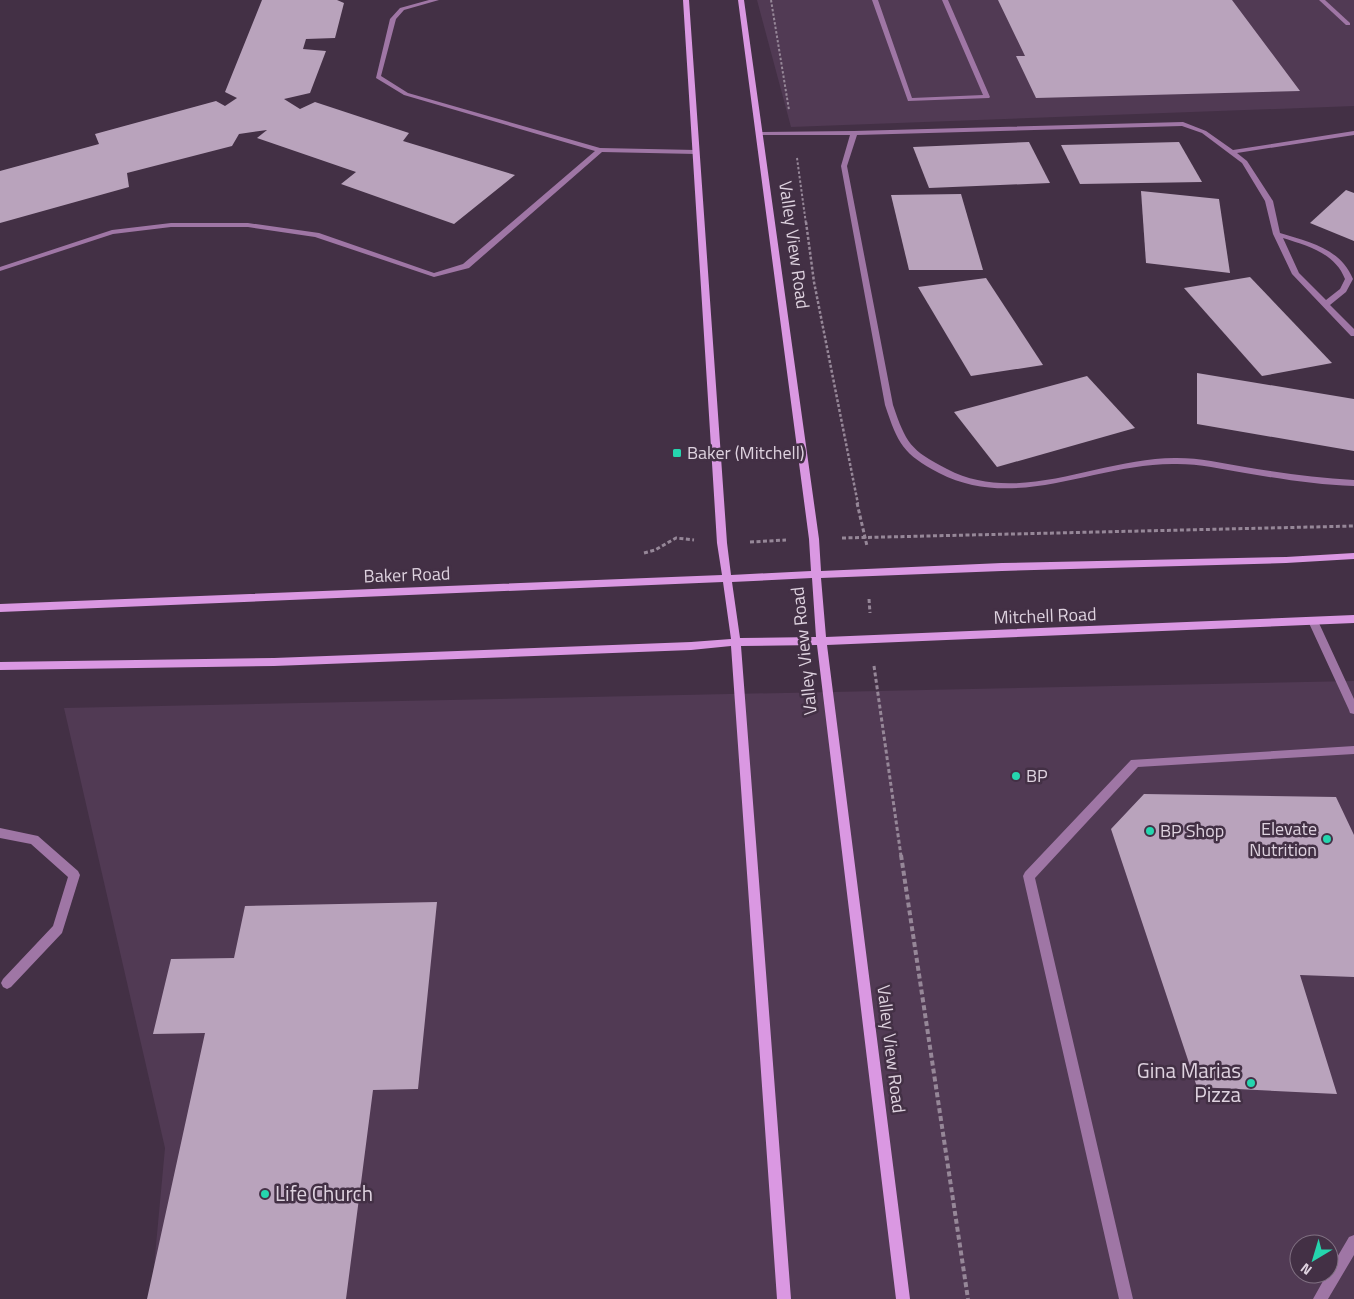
<svg xmlns="http://www.w3.org/2000/svg" width="1354" height="1299" viewBox="0 0 1354 1299" font-family="'Titillium Web',sans-serif">
  <rect width="100%" height="100%" fill="#433045"/>
  <g fill="#513a54" fill-rule="evenodd">
    <path d="M757 0H1354V106L791 127Z"/>
    <path d="M1354 681V1299H151L165 1148 64 708ZM1299 1244H1329V1274H1299Z"/>
  </g>
  <g fill="#b9a3bc">
    <path d="M262 0H337L344 3 335 38 306 39 303 49 326 51 310 93 284 99 300 109 315 102 409 133 403 141 515 175 454 224 341 184 356 172 257 138 267 130 239 134 232 146 127 173 129 187 0 223V171L99 144 95 134 216 101 225 106 237 98 225 92Z"/>
    <path d="M998 0H1232L1300 91 1036 98 1016 56H1025Z"/>
    <path d="M1029 142 1050 183 929 188 913 147Z"/>
    <path d="M1179 142 1202 182 1080 184 1061 145Z"/>
    <path d="M1346 190 1354 193V241L1310 223Z"/>
    <path d="M1141 191 1219 199 1230 273 1146 263Z"/>
    <path d="M961 194 983 270H909L891 195Z"/>
    <path d="M1250 277 1332 363 1262 376 1184 288Z"/>
    <path d="M986 278 1043 365 971 376 918 287Z"/>
    <path d="M1197 373 1354 399V451L1197 424Z"/>
    <path d="M1087 376 1135 428 997 467 954 412Z"/>
    <path d="M1144 794 1336 797 1354 835V977L1300 975 1337 1094 1197 1087 1111 829Z"/>
    <path d="M437 902 418 1089 373 1090 346 1299H147L205 1033 153 1034 171 959 234 958 245 906Z"/>
  </g>
  <g fill="none" stroke-linecap="round" stroke-linejoin="round">
    <g stroke="#968798" stroke-width="2" stroke-dasharray="2.5 2" stroke-linecap="butt">
      <path d="M771 0 789 110"/>
      <path d="M797 158 806 224"/>
    </g>
    <path stroke="#968798" stroke-width="2.5" stroke-dasharray="3 2" stroke-linecap="butt" d="M806 222 814 282 858 504"/>
    <g stroke="#968798" stroke-width="3" stroke-dasharray="4 2.5" stroke-linecap="butt">
      <path d="M857 503 867 546"/>
      <path d="M842 538 1354 526"/>
      <path d="M750 542 786 540"/>
      <path d="M644 553 655 550 676 538 694 540"/>
      <path d="M869 599 870 613"/>
      <path d="M874 666 901 856"/>
    </g>
    <path stroke="#968798" stroke-width="4" stroke-dasharray="5 3" stroke-linecap="butt" d="M901 855 968 1299"/>
    <g fill="#9f76a5" fill-rule="evenodd">
      <path d="M429 0H439L404 10 396 19 381 76 408 93 600 148 696 150 699 152 696 154 602 152 469 268 434 277 315 237 248 227H171L113 234 0 271V267L112 230 171 223H248L319 233 434 273 463 264 595 151 404 95 376 78 390 19 400 8Z"/>
      <path d="M872 0H878L912 98 983 95 942 0H948L990 97 989 98 908 101Z"/>
      <path d="M1319 0H1325L1350 23V25H1346Z"/>
      <path d="M1183 122 1206 131 1233 150 1354 131V135L1237 153 1247 161 1273 201 1280 233C1309 242 1340 248 1353 279L1346 292 1330 305 1354 329V336H1351L1292 274 1273 234 1265 201 1242 163 1202 133 1182 126 857 135 847 166 893 405C906 443 910 450 947 469 1020 507 1101 457 1177 458 1200 458 1222 463 1245 467 1281 473 1317 478 1354 480V486C1317 485 1281 479 1245 473 1222 469 1200 464 1177 464 1097 462 1017 513 939 473 903 454 898 444 885 405L841 166 850 135H760L758 134V132L854 131ZM1283 238C1308 246 1335 253 1345 279L1340 289 1326 300 1299 273Z"/>
      <path d="M1313 617 1318 621 1354 699V714L1350 713 1349 710 1308 621Z"/>
      <path d="M1354 746V754L1138 767 1035 878 1133 1299H1119L1023 876 1025 872 1131 760Z"/>
      <path d="M0 828 38 836 78 871 80 875 62 933 11 987 7 989 3 987 1 983 3 979 53 926 68 877 31 844 0 838Z"/>
      <path d="M1354 1235V1255L1328 1299H1313L1327 1274H1329V1271L1349 1237Z"/>
    </g>
    <path fill="#da98e2" fill-rule="evenodd" d="M683 0H689L727 543 731 575 811 571 809 539 738 0H744L819 539 821 571 1002 563 1286 557 1354 553V559L1286 563 1002 571 821 578 826 637 1354 615V623L827 645 910 1299H896L817 645 741 646 791 1299H777L731 646 691 650 274 666 0 670V662L274 658 691 642 731 639 723 582 0 612V604L722 575 717 543ZM812 578 816 637 740 638 732 582Z"/>
  </g>
  <g fill="#25d5ae" stroke="#433045" stroke-width="2">
    <rect x="672" y="448" width="10" height="10" rx="2.5"/>
    <circle cx="1016" cy="776" r="5"/>
    <circle cx="1150" cy="831" r="5"/>
    <circle cx="1327" cy="839" r="5"/>
    <circle cx="1251" cy="1083" r="5"/>
    <circle cx="265" cy="1194" r="5"/>
  </g>
  <g text-anchor="middle" stroke-width="5" stroke-linejoin="round" paint-order="stroke">
    <g font-size="18" fill="#ded2df" stroke="#433045">
      <text transform="translate(794 245) rotate(82)" y="6">Valley View Road</text>
      <text transform="translate(407 575) rotate(-2)" y="6">Baker Road</text>
      <text transform="translate(1045 616) rotate(-2)" y="6">Mitchell Road</text>
      <text transform="translate(804 651) rotate(-96)" y="6">Valley View Road</text>
      <text transform="translate(891 1049) rotate(83)" y="6">Valley View Road</text>
    </g>
    <g font-size="18" fill="#ded2df" stroke="#433045" text-anchor="start">
      <text x="687" y="459">Baker (Mitchell)</text>
      <text x="1026" y="782">BP</text>
      <text x="1317" y="835" text-anchor="end">Elevate<tspan x="1317" dy="21">Nutrition</tspan></text>
      <text x="1160" y="837">BP Shop</text>
    </g>
    <g font-size="21" fill="#ded2df" stroke="#433045" text-anchor="end">
      <text x="1241" y="1078">Gina Marias<tspan x="1241" dy="24">Pizza</tspan></text>
      <text x="275" y="1201" text-anchor="start">Life Church</text>
    </g>
  </g>
  <g transform="translate(1314 1259) rotate(218)"><circle r="24" fill="#433045" stroke="#817183"/>
  <path d="M0-4L9 19L0 12L-9 19Z" fill="#25d5ae"/>
  <text y="-8" font-size="14" font-weight="bold" text-anchor="middle" fill="#ded2df">N</text>
  </g>
</svg>
